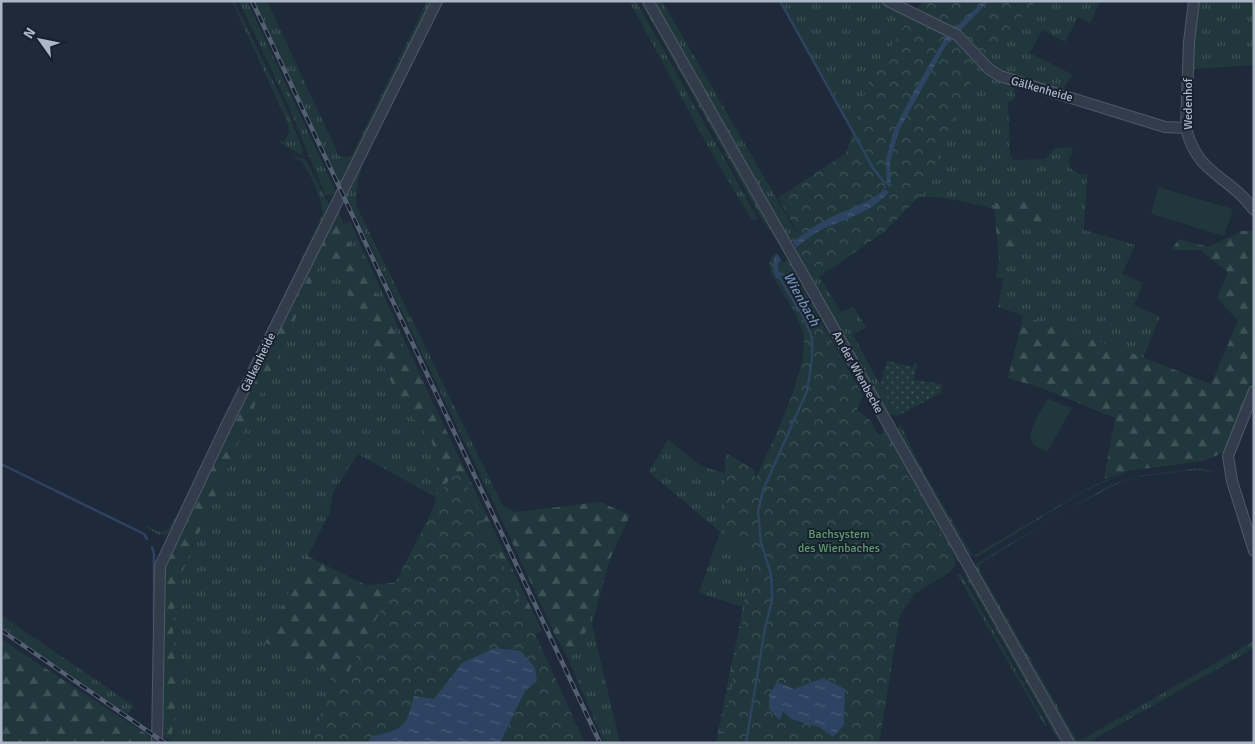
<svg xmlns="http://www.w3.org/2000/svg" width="1255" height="744" viewBox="0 0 1255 744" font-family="Signika,sans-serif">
  <defs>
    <pattern id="grass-tufts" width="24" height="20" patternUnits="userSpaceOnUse" patternTransform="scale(1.25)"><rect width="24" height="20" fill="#20383b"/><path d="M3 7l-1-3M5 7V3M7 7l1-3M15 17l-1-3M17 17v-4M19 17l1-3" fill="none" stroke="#3e5356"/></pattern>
    <pattern id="forest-firs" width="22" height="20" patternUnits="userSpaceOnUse" patternTransform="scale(1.25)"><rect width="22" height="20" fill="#20383b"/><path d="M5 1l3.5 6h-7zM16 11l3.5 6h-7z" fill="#3e5356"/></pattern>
    <pattern id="wetland-marsh" width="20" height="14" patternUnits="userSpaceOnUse" patternTransform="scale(1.25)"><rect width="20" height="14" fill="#20383b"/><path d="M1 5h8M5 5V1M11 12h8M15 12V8" fill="none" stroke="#3e5356"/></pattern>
    <pattern id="park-crowns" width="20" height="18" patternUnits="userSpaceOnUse" patternTransform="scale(1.25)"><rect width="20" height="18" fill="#20383b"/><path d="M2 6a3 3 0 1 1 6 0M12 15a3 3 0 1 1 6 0" fill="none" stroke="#3e5356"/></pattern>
    <pattern id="garden-dots" width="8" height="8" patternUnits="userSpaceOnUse" patternTransform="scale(1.25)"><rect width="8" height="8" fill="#20383b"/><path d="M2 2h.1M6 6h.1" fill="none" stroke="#3e5356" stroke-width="1.8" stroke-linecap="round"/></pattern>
    <pattern id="water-ripples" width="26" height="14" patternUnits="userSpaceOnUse" patternTransform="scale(1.25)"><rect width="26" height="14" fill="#2d4361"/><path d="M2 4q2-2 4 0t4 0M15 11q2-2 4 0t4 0" fill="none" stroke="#495c76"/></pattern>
  </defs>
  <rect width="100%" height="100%" fill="#1e2a3a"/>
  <g fill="url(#grass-tufts)">
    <path d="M232 1H234L288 112 303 151 301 155 278 141H284L289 133 288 124Z"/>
    <path d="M239 1H247L336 192 330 196H326L288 105Z"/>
    <path d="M254 1H267L339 156 347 157 352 155 427 1H433L341 186Z"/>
    <path d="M439 1H443L364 160 358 181 356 205 503 506 517 513 499 514 346 195Z"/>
    <path d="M629 1H636L758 219 752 220 711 152Z"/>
    <path d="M640 1H643L776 239 764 223Z"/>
    <path d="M653 1H662L797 234 793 244 790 238 787 239Z"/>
    <path d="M781 1H881L931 27 876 171Z"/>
    <path d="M989 1H1100L1090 23 1078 17 1065 42 1042 30 1030 53 1073 75 1062 90 1015 79 996 71 961 30Z"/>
    <path d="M1199 1H1254V65L1192 69 1194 34Z"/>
    <path d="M946 45 1014 85 1015 99 1008 102 1010 155 1013 160 1045 159 1055 148 1070 147 1073 150 1069 161 1070 168 1079 174H1087L1084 230 1135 245 1122 274 1143 283 1134 305 1160 317 1143 358 998 307 1004 275 1023 219 1063 226 1036 212 1037 200 995 203 994 209C969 203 940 194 914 198L818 274 841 312 854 307 866 327 853 335 897 416 887 414 797 256Z"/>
    <path d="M292 156 305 159 330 206 173 529 169 534 159 535 147 528 148 526 158 532 168 530 177 515 322 216C325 204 310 172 302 162 300 160 295 158 292 156Z"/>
    <path d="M339 213 344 224 350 222 435 407 335 214Z"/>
    <path d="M327 248 402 404 432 442 442 475 437 498 358 454 333 492 330 512 264 642 336 675 313 743H174L171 741 177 698 173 631 176 586 250 416Z"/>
    <path d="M791 264 864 392V393L794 274Z"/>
    <path d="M900 424 921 467 973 556 1092 486 1128 471 1083 492 977 557C972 555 968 554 964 551L896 431Z"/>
    <path d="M884 429 958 559V563L882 430Z"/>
    <path d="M668 439 701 466 762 484 770 592 743 607 699 593 720 532 649 472Z"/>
    <path d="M1200 468 1215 472 1193 470 1139 477 1121 482 1062 513 980 564 979 569 1077 740 1083 739 1254 641V648L1087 743H1074L976 572V564L1110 485 1143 475Z"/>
    <path d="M610 559 592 624 620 743H604L569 660 583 639Z"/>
    <path d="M957 574H961L1047 725 1045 726Z"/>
    <path d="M964 574 969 577 1064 743H1060Z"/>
    <path d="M1 615 134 706 128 714 1 627Z"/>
  </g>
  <g fill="url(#forest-firs)">
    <path d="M1038 200 1036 212 1065 227 1023 219 1004 279 996 277 999 258 994 208 995 203Z"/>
    <path d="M335 214 435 407 542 631 525 637 336 675 264 642 307 556 366 585 403 582 437 498 442 475 432 442 402 404 327 249 250 416 176 586 173 631 177 698 171 741 162 735 160 623 163 566Z"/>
    <path d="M1242 231H1254V377L1225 452 1203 461 1127 471 1104 479 1115 418 1042 388 1008 378 1023 316 1124 350 1211 384 1238 321 1217 298 1228 272 1200 250H1171L1179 239 1208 247Z"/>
    <path d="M600 502 630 515 610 559 583 639 569 660 554 633 499 514Z"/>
    <path d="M1 639 152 738V743H1Z"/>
  </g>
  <path fill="url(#wetland-marsh)" d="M770 592 745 743H716L743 607Z"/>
  <g fill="url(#park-crowns)">
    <path d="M923 1H1036L980 62 954 114 925 191 884 232 802 289 863 395 857 410 870 420 878 435 884 433 954 557 955 564 950 572 914 594 900 615 879 743H722L743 618 749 555 724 535 725 459 727 454 755 470V480C769 449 814 361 802 329 795 310 781 291 771 273L769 264 772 256 797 231 778 198 846 153 868 83 912 14Z"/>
    <path d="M461 473 585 743H313L333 671 348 673 449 479Z"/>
  </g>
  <path fill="url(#garden-dots)" d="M887 361 913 367 915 363H917L914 380 942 384 941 393 897 416 880 384Z"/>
  <g fill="#20383b">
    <path d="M1158 187 1233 209 1224 236 1151 214Z"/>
    <path d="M1048 399 1072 408 1047 452 1033 444 1030 436 1037 416Z"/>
  </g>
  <g fill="url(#water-ripples)">
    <path d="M984 1H989L961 30 958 33 952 30Z"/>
    <path d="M948 33 954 38 946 45 899 130 890 162 891 188 887 184 886 160 893 132 914 91Z"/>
    <path d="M884 189 889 192C874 210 845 220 825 228 808 235 793 252 778 263V270L783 275 777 279 773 270 774 257C793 242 815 223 838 214 852 208 873 201 884 189Z"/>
    <path d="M494 648 521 651 535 668 537 681 525 691 500 743H368L372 736C404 730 406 727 414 696L434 699 462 663Z"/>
    <path d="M823 678 845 689 844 725 833 737 819 727 791 719 783 711 780 720 769 709V695L777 682 794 689Z"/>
  </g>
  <path fill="#1e2a3a" d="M792 241 798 252 783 263 776 252Z"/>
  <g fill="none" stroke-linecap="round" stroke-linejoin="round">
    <g stroke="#2d4361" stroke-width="2.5">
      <path d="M780 1 873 168 883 181 888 184"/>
      <path d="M1 464 144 534 147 539"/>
      <path d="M152 547 154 554V628"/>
      <path d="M746 743 765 628 772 600 771 574 761 543 758 511 764 488 807 391 812 359V338L804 318 778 275"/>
    </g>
    <defs>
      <g id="minor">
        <path d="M648 1 1069 743"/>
        <path d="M888 1 957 35 989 69 1000 76 1165 127 1186 128"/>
        <path d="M1194 1 1189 42 1186 128C1197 175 1229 175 1254 210"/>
        <path d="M1254 391 1228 456 1232 481 1254 551"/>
        <path d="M157 743 160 566 225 428 437 1"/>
      </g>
    </defs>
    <use href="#minor" stroke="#4f5968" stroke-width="12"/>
    <use href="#minor" stroke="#323c4a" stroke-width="10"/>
    <defs>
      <g id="rail">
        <path d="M252 1 600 743"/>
        <path d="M1 630 165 743"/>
      </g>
    </defs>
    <use href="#rail" stroke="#536072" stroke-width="4.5"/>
    <use href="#rail" stroke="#17212e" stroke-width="2.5" stroke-dasharray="8" stroke-linecap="butt"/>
  </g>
  <g text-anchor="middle" stroke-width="4" stroke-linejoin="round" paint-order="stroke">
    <g font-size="12" fill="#acb6c7" stroke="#17212e">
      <text transform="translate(1042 89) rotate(16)" y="4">Gälkenheide</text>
      <text transform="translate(1188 104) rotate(-90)" y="4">Wedenhof</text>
      <text transform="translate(258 362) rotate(-64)" y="4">Gälkenheide</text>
      <text transform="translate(858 372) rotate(61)" y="4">An der Wienbecke</text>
    </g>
    <g font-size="12" fill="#619a6e" stroke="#17212e">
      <text x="839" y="538">Bachsystem<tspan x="839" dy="14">des Wienbaches</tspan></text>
    </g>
    <g font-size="14" font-style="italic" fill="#708db2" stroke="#17212e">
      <text transform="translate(802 299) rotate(61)" y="5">Wienbach</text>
    </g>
  </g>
  <rect width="1255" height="744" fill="none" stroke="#acb6c7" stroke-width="5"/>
  <g transform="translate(40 40) rotate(303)" stroke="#17212e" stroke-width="4" paint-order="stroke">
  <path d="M0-4L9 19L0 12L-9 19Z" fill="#acb6c7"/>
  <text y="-8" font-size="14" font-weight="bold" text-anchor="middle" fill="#acb6c7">N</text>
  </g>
</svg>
